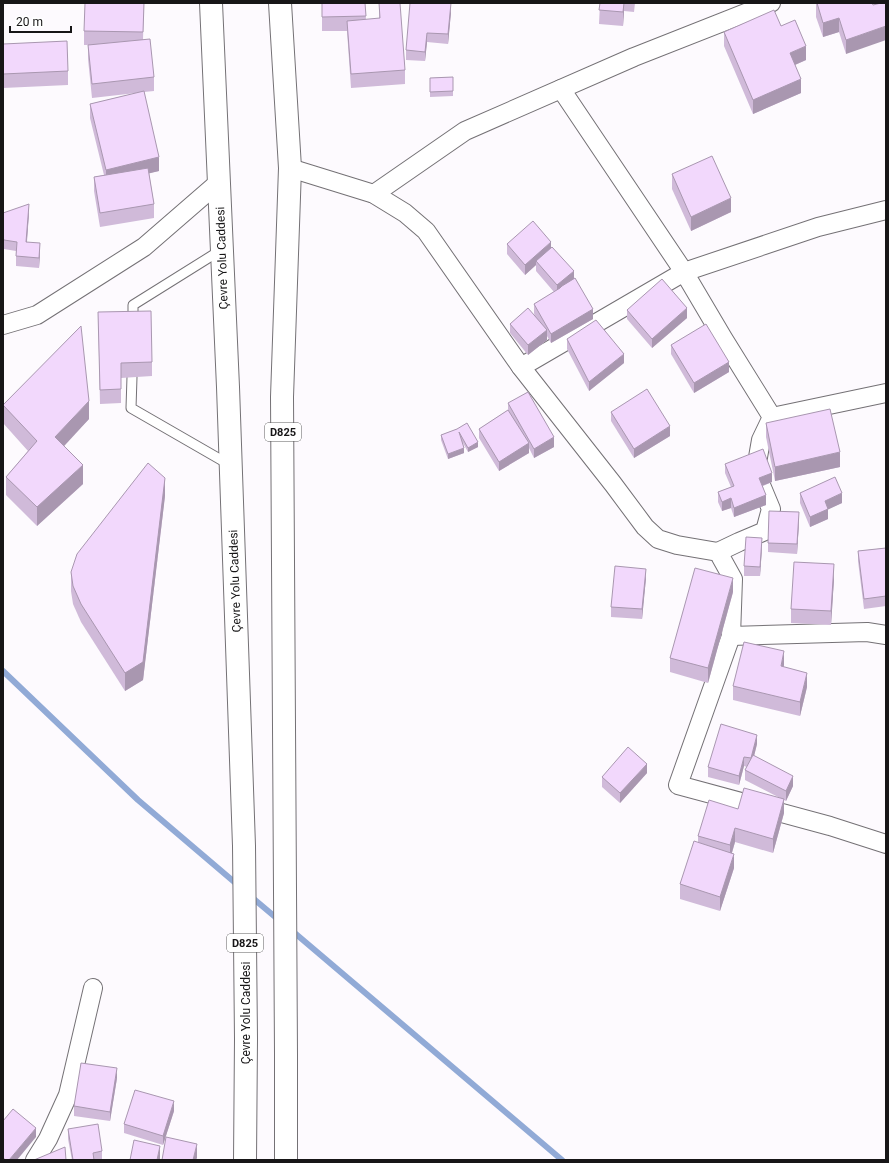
<svg xmlns="http://www.w3.org/2000/svg" width="889" height="1163" viewBox="0 0 889 1163" font-family="Roboto,sans-serif">
  <rect width="100%" height="100%" fill="#fdfafe"/>
  <g fill="none" stroke-linecap="round" stroke-linejoin="round">
    <g stroke="#91aad6" stroke-width="6">
      <path d="M3 671 138 800 239 886"/>
      <path d="M249 895 280 921"/>
      <path d="M290 929 562 1160"/>
    </g>
    <defs>
      <g id="lane">
        <path d="M133 323V305L221 250"/>
        <path d="M132 377 131 408 230 465"/>
      </g>
      <g id="street">
        <path d="M561 89 684 272 723 338 772 417 761 440 757 463 761 485 771 509 765 531 739 542 718 552"/>
        <path d="M290 168 374 194 405 213 426 231 521 367 613 484 645 527 658 539 677 545 718 552 733 579 731 636 867 632 886 635"/>
        <path d="M374 194 465 131 634 57 771 3"/>
        <path d="M3 325 37 315 144 247 219 182"/>
        <path d="M521 367 684 272 818 227 886 210"/>
        <path d="M772 417 886 393"/>
        <path d="M731 636 678 785 830 826 886 844"/>
        <path d="M35 1160 48 1139 68 1095 93 988"/>
      </g>
      <g id="highway">
        <path d="M211 3 228 387 244 846 246 1039 245 1160"/>
        <path d="M280 3 290 168 282 397 286 1054V1160"/>
      </g>
    </defs>
    <use href="#lane" stroke="#747175" stroke-width="11"/>
    <use href="#street" stroke="#747175" stroke-width="20"/>
    <use href="#highway" stroke="#747175" stroke-width="24"/>
    <use href="#lane" stroke="#fff" stroke-width="9"/>
    <use href="#street" stroke="#fff" stroke-width="18"/>
    <use href="#highway" stroke="#fff" stroke-width="22"/>
  </g>
  <g fill="#d0bad9">
    <path d="M144 3 143 40 154 77V91L144 92 159 171 149 173 154 204V218L100 227 94 191V177L104 175 90 118V104L136 93 92 98 88 59V45H90H84V31Z"/>
    <path d="M322 3H365L366 20 379 19V3L405 70V84L351 88 347 31H322Z"/>
    <path d="M600 3H635L634 12 624 11 623 26 599 24Z"/>
    <path d="M816 3 872 4 846 54 839 32 823 37 816 17Z"/>
    <path d="M451 12 448 44 427 42 425 61 406 60V50Z"/>
    <path d="M724 32 806 60 795 65 801 93 753 114 724 46Z"/>
    <path d="M3 44 68 71V85L3 88Z"/>
    <path d="M453 77V96L430 97V78Z"/>
    <path d="M672 174 731 212 691 231 672 189Z"/>
    <path d="M3 213H29L27 242 40 253 39 268 16 266V251L4 249 3 247Z"/>
    <path d="M507 244 551 248 574 279 593 319 551 343 547 336V340L528 355 510 333V324L535 317 534 313V304L554 292 536 271V265L525 275 507 254Z"/>
    <path d="M627 310 687 318 652 348 627 319Z"/>
    <path d="M98 312 152 362V376L121 378V403L100 404Z"/>
    <path d="M567 339 624 363 589 391 567 349Z"/>
    <path d="M671 345 729 372 694 393 671 354Z"/>
    <path d="M508 403 554 447 534 458 529 448V453L499 471 479 438V429L508 410Z"/>
    <path d="M3 405 89 419 63 446 83 484 37 526 6 495V477L28 451 3 423Z"/>
    <path d="M611 412 670 436 634 458 611 421Z"/>
    <path d="M766 423 840 467 775 481 766 437Z"/>
    <path d="M457 429 478 447 468 452 463 443 464 453 448 459 441 440V435Z"/>
    <path d="M725 464 772 482 763 486 766 505 734 517 731 508 722 511 718 502V492L731 487 725 473Z"/>
    <path d="M800 493 842 503 828 509V519L810 527 800 503Z"/>
    <path d="M165 496 143 680 125 691 81 622 73 604 71 591V572Z"/>
    <path d="M799 522 797 554 768 552V543Z"/>
    <path d="M762 547 760 576H744V566Z"/>
    <path d="M886 548V606L864 609 858 561V551Z"/>
    <path d="M646 578 642 619 611 617V607Z"/>
    <path d="M834 579 831 625 791 623V609Z"/>
    <path d="M733 592 708 683 670 672V658Z"/>
    <path d="M784 665V667L807 687 800 716 733 700V686Z"/>
    <path d="M757 744 754 756 793 786 786 801 784 800V813L773 853 735 842 732 853 734 868 720 911 680 899V884L698 843V836L738 809 782 799 745 780V770L747 767 744 766 739 785 708 777V767Z"/>
    <path d="M647 773 620 803 602 787V777Z"/>
    <path d="M117 1078 110 1121 74 1116V1106Z"/>
    <path d="M174 1111 163 1145 124 1133V1124Z"/>
    <path d="M68 1129 102 1151V1160H72L68 1139Z"/>
  </g>
  <g fill="#a997b0">
    <path d="M451 3V12L448 44V34Z"/>
    <path d="M624 3V11L623 26V12Z"/>
    <path d="M839 18V32L823 37V23Z"/>
    <path d="M886 26V40L846 54V40Z"/>
    <path d="M427 33V42L425 61V52Z"/>
    <path d="M806 46V60L790 67V53Z"/>
    <path d="M801 79V93L753 114V100Z"/>
    <path d="M159 157V171L106 184V170Z"/>
    <path d="M731 198V212L691 231V217Z"/>
    <path d="M29 204V213L26 252V242Z"/>
    <path d="M551 242V252L536 261V265L525 275V265Z"/>
    <path d="M40 243V253L39 268V258Z"/>
    <path d="M574 271V280L557 295V285Z"/>
    <path d="M687 308V318L652 348V339Z"/>
    <path d="M593 309V319L551 343V334Z"/>
    <path d="M547 330V340L528 355V345Z"/>
    <path d="M624 354V363L589 391V382Z"/>
    <path d="M729 362V372L694 393V383Z"/>
    <path d="M89 401V419L55 456V437Z"/>
    <path d="M670 426V436L634 458V449Z"/>
    <path d="M554 437V447L534 458V449Z"/>
    <path d="M478 442V447L468 452V448Z"/>
    <path d="M529 443V453L499 471V462Z"/>
    <path d="M464 448V453L448 459V454Z"/>
    <path d="M840 452V467L775 481V467Z"/>
    <path d="M83 465V484L37 526V507Z"/>
    <path d="M772 473V482L759 487V478Z"/>
    <path d="M165 478V496L143 680 125 691V673Z"/>
    <path d="M842 493V503L825 511V501Z"/>
    <path d="M766 495V505L734 517V508Z"/>
    <path d="M731 498V508L722 511V502Z"/>
    <path d="M828 509V519L810 527V517Z"/>
    <path d="M799 512V522L797 554V544Z"/>
    <path d="M762 538V547L760 576V567Z"/>
    <path d="M834 564V579L831 625V611Z"/>
    <path d="M646 569V578L642 619V609Z"/>
    <path d="M733 578V592L708 683V668Z"/>
    <path d="M784 651V665L781 681V666Z"/>
    <path d="M807 673V687L800 716V702Z"/>
    <path d="M757 735V744L751 768V758Z"/>
    <path d="M744 757V766L739 785V776Z"/>
    <path d="M647 764V773L620 803V793Z"/>
    <path d="M793 776V786L786 801V791Z"/>
    <path d="M784 799V813L773 853V839Z"/>
    <path d="M735 828V842L730 859V845Z"/>
    <path d="M734 854V868L720 911V897Z"/>
    <path d="M117 1068V1078L110 1121V1112Z"/>
    <path d="M174 1101V1111L163 1145V1136Z"/>
    <path d="M36 1128V1137L17 1160H9Z"/>
    <path d="M197 1144V1158L196 1160H193Z"/>
    <path d="M160 1146V1160H157Z"/>
  </g>
  <g fill="#f2d8fc" stroke="#a997b0">
    <path d="M85 3H144L143 32 84 31Z"/>
    <path d="M322 3H365L366 16 322 17Z"/>
    <path d="M379 3H400L405 70 351 74 347 21 380 18Z"/>
    <path d="M410 3H451L448 34 427 33 425 52 406 50Z"/>
    <path d="M600 3H624L623 12 599 10Z"/>
    <path d="M817 3H872L873 5 881 3H886V26L846 40 839 18 823 23Z"/>
    <path d="M774 10 781 26 795 20 806 46 790 53 801 79 753 100 724 32Z"/>
    <path d="M150 39 154 77 92 84 88 45Z"/>
    <path d="M67 41 68 71 3 74V44Z"/>
    <path d="M453 77V91L430 92V78Z"/>
    <path d="M144 91 159 157 106 170 90 104Z"/>
    <path d="M712 156 731 198 691 217 672 174Z"/>
    <path d="M148 168 154 204 100 213 94 177Z"/>
    <path d="M29 204 26 242 40 243 39 258 16 256 17 242 4 240 3 238V213Z"/>
    <path d="M533 221 551 242 525 265 507 244Z"/>
    <path d="M552 247 574 271 557 285 536 261Z"/>
    <path d="M575 278 593 309 551 334 534 304 560 288 562 286Z"/>
    <path d="M662 279 687 308 652 339 627 310Z"/>
    <path d="M528 308 547 330 528 345 510 324Z"/>
    <path d="M151 311 152 362 121 363V389L100 390 98 312Z"/>
    <path d="M596 320 624 354 589 382 567 339Z"/>
    <path d="M706 324 729 362 694 383 671 345Z"/>
    <path d="M81 326 89 401 55 437 83 465 37 507 6 477 37 441 3 405Z"/>
    <path d="M647 389 670 426 634 449 611 412Z"/>
    <path d="M528 392 554 437 534 449 508 403Z"/>
    <path d="M830 409 840 452 775 467 766 423Z"/>
    <path d="M508 410 529 443 499 462 479 429Z"/>
    <path d="M467 423 478 442 468 448 459 432 464 448 448 454 441 435 457 429Z"/>
    <path d="M763 449 772 473 759 478 766 495 734 508 731 498 722 502 718 492 734 486 725 464Z"/>
    <path d="M148 463 165 478 143 662 125 673 81 604 73 586 71 572 77 554Z"/>
    <path d="M835 477 842 493 825 501 828 509 810 517 800 493Z"/>
    <path d="M769 511 799 512 797 544 768 543Z"/>
    <path d="M746 537 762 538 760 567 744 566Z"/>
    <path d="M886 548V596L864 599 858 551Z"/>
    <path d="M794 562 834 564 831 611 791 609Z"/>
    <path d="M615 566 646 569 642 609 611 607Z"/>
    <path d="M695 568 733 578 708 668 670 658Z"/>
    <path d="M744 642 784 651 781 666 807 673 800 702 733 686Z"/>
    <path d="M721 724 757 735 751 758 744 757 739 776 708 767Z"/>
    <path d="M628 747 647 764 620 793 602 777Z"/>
    <path d="M753 755 793 776 786 791 745 770Z"/>
    <path d="M744 788 784 799 773 839 735 828 730 845 698 836 709 800 738 809Z"/>
    <path d="M694 841 734 854 720 897 680 884Z"/>
    <path d="M81 1063 117 1068 110 1112 74 1106Z"/>
    <path d="M135 1090 174 1101 163 1136 124 1124Z"/>
    <path d="M13 1109 36 1128 9 1160H6L3 1158V1121Z"/>
    <path d="M98 1124 102 1151 93 1153 94 1160H73L68 1129Z"/>
    <path d="M166 1137 197 1144 193 1160H162Z"/>
    <path d="M134 1140 160 1146 157 1160H130Z"/>
    <path d="M65 1147 66 1160H34Z"/>
  </g>
  <g text-anchor="middle" stroke-width="3" stroke-linejoin="round" paint-order="stroke">
    <g fill="#fff" stroke="#5d5c5d" stroke-width="1">
      <rect x="265" y="423" width="36" height="18" rx="3"/>
      <rect x="227" y="934" width="36" height="18" rx="3"/>
    </g>
    <g font-size="11" font-weight="bold" fill="#171617">
      <text x="283" y="436">D825</text>
      <text x="245" y="947">D825</text>
    </g>
    <g font-size="12" fill="#171617" stroke="#fff">
      <text transform="translate(222 258) rotate(-92)" y="4">Çevre Yolu Caddesi</text>
      <text transform="translate(235 581) rotate(-92)" y="4">Çevre Yolu Caddesi</text>
      <text transform="translate(246 1013) rotate(-90)" y="4">Çevre Yolu Caddesi</text>
    </g>
  </g>
  <rect width="889" height="1163" fill="none" stroke="#171617" stroke-width="8"/>
  <path d="M10 26v6h61v-6" fill="none" stroke="#171617" stroke-width="2"/>
  <text x="16" y="26" font-size="12" fill="#171617" stroke="#ffffff" stroke-width="3" paint-order="stroke">20 m</text>
</svg>
